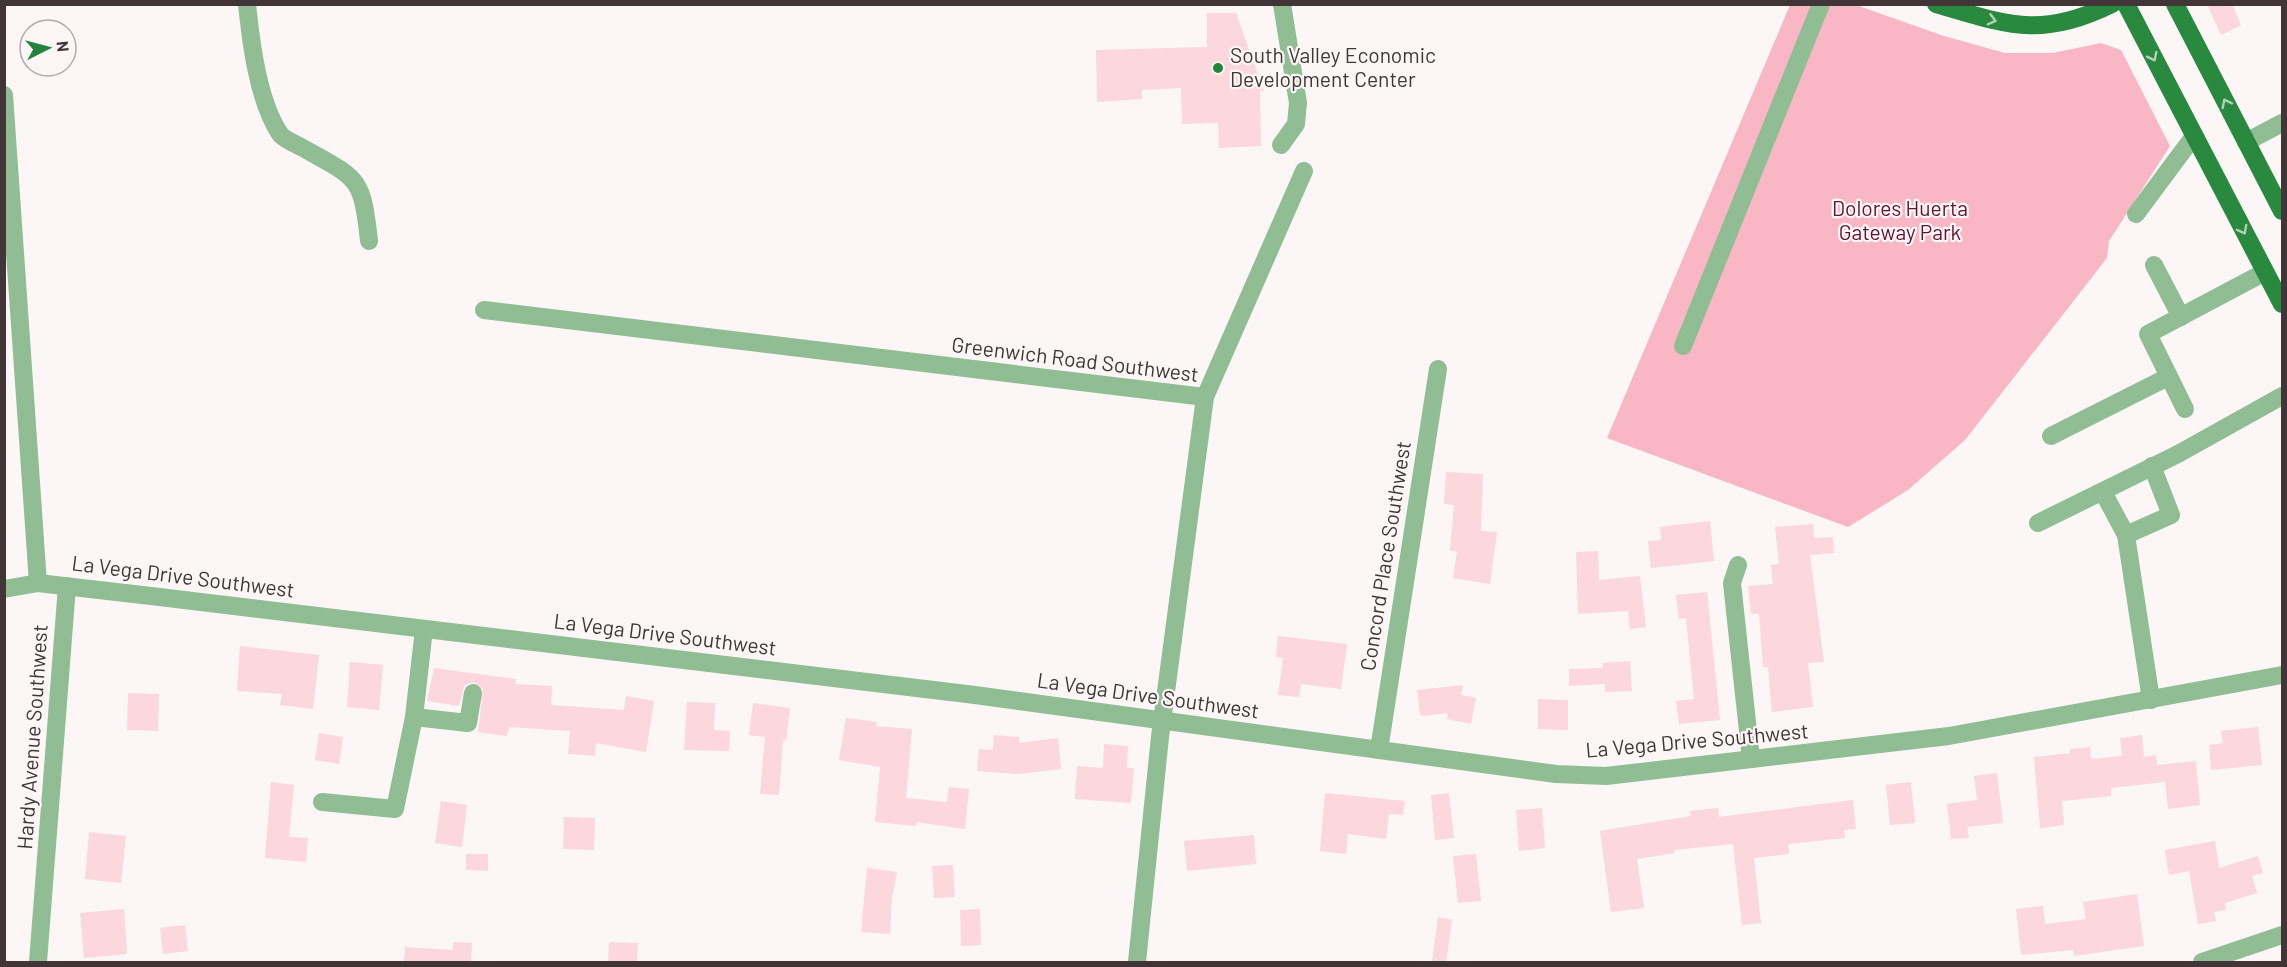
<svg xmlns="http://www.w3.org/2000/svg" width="2287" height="967" viewBox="0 0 2287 967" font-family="Barlow,sans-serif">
  <rect width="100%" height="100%" fill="#fcf6f7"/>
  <path fill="#f9b7c5" d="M1790 5H1856L1944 36 2005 53H2053L2101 43 2121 50 2170 146 2109 241 2107 258 1965 440 1908 490 1848 527 1607 438Z"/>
  <g fill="#fdd7de">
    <path d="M2207 4H2232L2241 25 2221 35Z"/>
    <path d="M1207 13H1236L1264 91H1260L1261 146 1219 148 1218 123 1182 124 1181 88 1142 90V99L1097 102 1096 50 1207 47Z"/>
    <path d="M1446 472 1483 474 1481 531 1497 532 1490 584 1453 578 1457 551H1450L1454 505 1444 504Z"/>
    <path d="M1710 521 1714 561 1651 568 1648 541 1661 540 1660 527Z"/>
    <path d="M1813 524 1814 538 1833 537 1834 553 1810 555 1824 662 1808 663 1813 707 1772 712 1768 667H1763L1759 614H1751L1748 586 1773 584 1771 565 1779 564 1775 527Z"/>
    <path d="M1598 551 1599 580 1640 576 1646 627 1630 629 1628 611 1578 614 1576 552Z"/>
    <path d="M1707 592 1720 720 1679 724 1676 701 1694 699 1686 618 1679 619 1676 595Z"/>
    <path d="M1278 636 1347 644 1341 689 1301 684 1299 697 1278 695 1283 658 1276 657Z"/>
    <path d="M240 646 319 655 313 709 280 705 282 694 237 691Z"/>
    <path d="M1630 661 1632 691 1605 692V684L1569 686V669L1603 668V663Z"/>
    <path d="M350 662 383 665 379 710 347 707Z"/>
    <path d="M434 668 516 679 515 684 552 686 551 705 624 710 626 696 654 701 646 752 596 743 595 756 568 754 570 731 509 727 507 736 478 732 483 689 474 682 465 685 459 706 427 701Z"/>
    <path d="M1463 685 1461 695 1476 698 1471 724 1447 719 1448 713 1422 716 1420 713 1417 690Z"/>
    <path d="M128 693 159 694 158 731 127 730Z"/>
    <path d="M1538 699 1568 700V730L1538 729Z"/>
    <path d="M687 702 715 703 714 730 730 731 729 751 684 750Z"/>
    <path d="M753 703 790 708 786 741 783 740 779 795 760 794 765 737 749 735Z"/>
    <path d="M846 718 877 722 876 726 912 729 906 798 947 802 949 787 969 789 965 829 917 822 916 826 875 822 880 767 839 760Z"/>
    <path d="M2258 727 2262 765 2211 770 2209 745 2223 743 2221 731Z"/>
    <path d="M319 733 343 737 339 764 315 760Z"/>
    <path d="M994 735 1019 737V743L1058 738 1061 769 1016 774 977 771 979 749 993 750Z"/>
    <path d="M2142 735 2144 757 2156 755 2157 765 2196 761 2200 805 2168 809 2165 782 2111 788V796L2062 801 2064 825 2040 828 2034 757 2070 753V749L2090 747 2091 759 2122 756 2120 738Z"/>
    <path d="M1104 744 1128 746 1127 768H1134L1131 803 1075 799 1077 766 1103 768Z"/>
    <path d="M1997 773 2003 823 1967 827 1969 838 1951 839 1947 804 1977 800 1974 776Z"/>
    <path d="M271 782 294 785 289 837 308 838 306 862 265 858Z"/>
    <path d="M1911 782 1915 823 1890 825 1886 785Z"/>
    <path d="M1325 793 1405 801 1403 815 1389 814 1386 839 1348 834 1346 854 1320 851Z"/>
    <path d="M1449 793 1454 838 1435 840 1431 795Z"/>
    <path d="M1853 800 1856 829 1844 830 1845 838 1788 844 1789 854 1754 858 1761 923 1742 925 1733 844 1674 850 1675 853 1637 859 1644 908 1611 912 1600 831 1691 816 1690 811 1718 808 1719 817Z"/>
    <path d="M441 801 467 805 462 847 435 843Z"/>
    <path d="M1542 808 1545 848 1519 851 1516 810Z"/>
    <path d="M564 817 595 818 594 850 563 849Z"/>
    <path d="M89 832 126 836 121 883 85 879Z"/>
    <path d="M1254 835 1256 864 1187 871 1184 841Z"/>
    <path d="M2215 841 2219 868 2258 856 2263 873 2252 876 2257 893 2225 903 2226 910 2214 912 2216 921 2198 924 2189 871 2169 875 2165 850Z"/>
    <path d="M466 854H488V871L466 870Z"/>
    <path d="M1476 854 1481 901 1458 903 1453 856Z"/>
    <path d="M953 865 955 897 934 898 932 866Z"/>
    <path d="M867 868 897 872 892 897 890 934 861 932Z"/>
    <path d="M2137 894 2144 946 2074 956 2073 950 2021 955 2016 909 2043 906 2045 924 2086 919 2083 902Z"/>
    <path d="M124 909 127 954 84 958 80 913Z"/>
    <path d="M980 909 981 945 961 946 960 910Z"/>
    <path d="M1438 917 1452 920 1446 963 1432 962Z"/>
    <path d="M185 925 188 951 163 954 160 928Z"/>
    <path d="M453 942 472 943 471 963H404L405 947 453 950Z"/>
    <path d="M609 942 638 943 637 963H608Z"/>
  </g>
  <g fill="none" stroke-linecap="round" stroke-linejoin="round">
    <g stroke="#90bd94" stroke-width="18">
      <path d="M247 4C251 43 258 101 280 134 284 140 297 144 303 148 359 179 362 177 369 241"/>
      <path d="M4 95 38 583"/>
      <path d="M2246 142 2282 123"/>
      <path d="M1281 145 1296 124 1298 103 1282 4"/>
      <path d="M2136 214 2194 136"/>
      <path d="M2154 265 2181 317"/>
      <path d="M484 310 1205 397"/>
      <path d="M1683 346 1821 4"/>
      <path d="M2185 409 2148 334 2265 272"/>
      <path d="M2051 436 2168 377"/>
      <path d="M2103 492 2126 535"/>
      <path d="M2038 523 2178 454 2282 396"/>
      <path d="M1738 565 1732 583 1751 759"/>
      <path d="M4 589 38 583 151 596 975 695 1556 774 1606 776 1949 736 2282 675"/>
      <path d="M2151 700 2126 535 2171 515 2152 466"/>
      <path d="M414 717 468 723 473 693"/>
      <path d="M1379 750 1438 369"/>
      <path d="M322 802 395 809 414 717 424 629"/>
      <path d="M38 962 67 586"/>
      <path d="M1137 962 1160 737 1205 397 1304 171"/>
      <path d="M2202 962 2282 935"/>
    </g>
    <g stroke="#29893e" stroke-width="18">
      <path d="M1936 4C2008 25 2041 39 2112 4"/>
      <path d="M2126 4 2282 304"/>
      <path d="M2175 4 2282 211"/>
    </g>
  </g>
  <defs><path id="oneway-chevron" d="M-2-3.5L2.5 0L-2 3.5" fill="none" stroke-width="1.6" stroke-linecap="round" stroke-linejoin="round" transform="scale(1.5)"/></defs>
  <g stroke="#b2d0b6">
    <use href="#oneway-chevron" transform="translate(1992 20) rotate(15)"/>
    <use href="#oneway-chevron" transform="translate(2153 57) rotate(63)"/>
    <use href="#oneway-chevron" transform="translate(2226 103) rotate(-117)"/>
    <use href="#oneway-chevron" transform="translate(2243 230) rotate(62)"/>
  </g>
  <circle fill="#228539" stroke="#fcf6f7" stroke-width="2" cx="1218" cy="68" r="6"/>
  <g text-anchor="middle" stroke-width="4.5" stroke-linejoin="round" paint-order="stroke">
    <g font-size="21" fill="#423537" stroke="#fcf6f7" text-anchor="start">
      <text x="1230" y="63">South Valley Economic<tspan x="1230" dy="24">Development Center</tspan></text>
    </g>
    <g font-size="21" fill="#61142e" stroke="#fcf6f7">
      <text x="1900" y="216">Dolores Huerta<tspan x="1900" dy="24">Gateway Park</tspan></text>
    </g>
    <g font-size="21" fill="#423537" stroke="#fcf6f7">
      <text transform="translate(1075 360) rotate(7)" y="7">Greenwich Road Southwest</text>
      <text transform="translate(1386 556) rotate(-81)" y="7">Concord Place Southwest</text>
      <text transform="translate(183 577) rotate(7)" y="7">La Vega Drive Southwest</text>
      <text transform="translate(665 635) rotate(7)" y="7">La Vega Drive Southwest</text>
      <text transform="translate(1148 696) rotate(8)" y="7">La Vega Drive Southwest</text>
      <text transform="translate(33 737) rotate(-86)" y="7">Hardy Avenue Southwest</text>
      <text transform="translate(1697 741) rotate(-5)" y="7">La Vega Drive Southwest</text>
    </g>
  </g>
  <rect width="2287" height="967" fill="none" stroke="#423537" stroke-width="12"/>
  <g transform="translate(48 48) rotate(84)"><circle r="28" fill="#fcf6f7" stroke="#b2a9aa" stroke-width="1.5"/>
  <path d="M0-4.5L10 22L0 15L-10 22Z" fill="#228539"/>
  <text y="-9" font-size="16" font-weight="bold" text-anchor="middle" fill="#423537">N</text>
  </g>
</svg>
